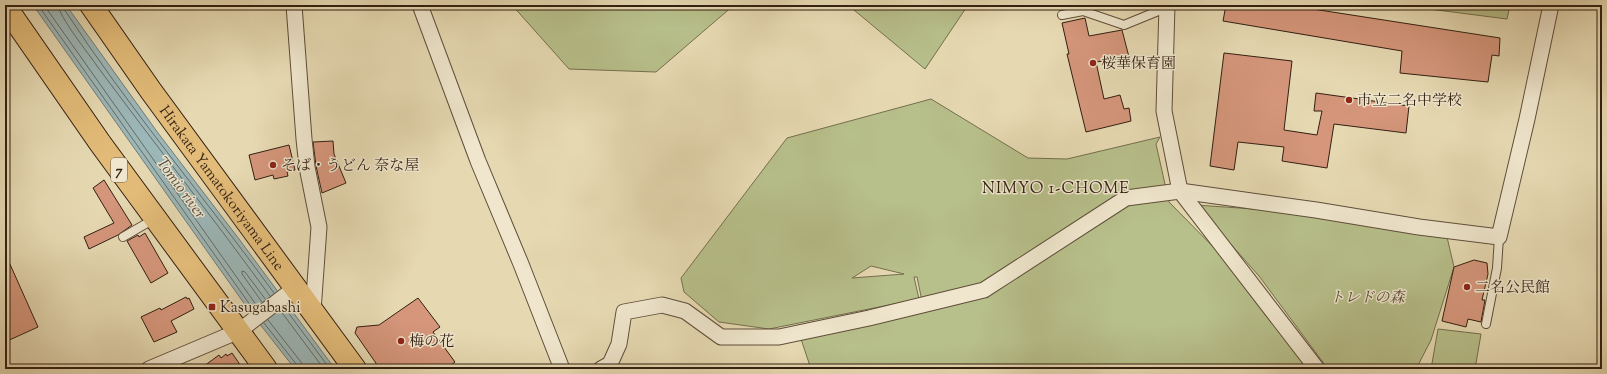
<svg xmlns="http://www.w3.org/2000/svg" width="1607" height="374" viewBox="0 0 1607 374" font-family="'Sorts Mill Goudy','Noto Serif JP',serif">
  <rect width="100%" height="100%" fill="#e6d9b2"/>
  <filter id="stains"><feTurbulence type="fractalNoise" baseFrequency=".005" numOctaves="4"/><feColorMatrix values="0 0 0 0 .2 0 0 0 0 .09 0 0 0 0 .02 0 0 0 .5 -.17"/></filter>
  <radialGradient id="worn" r=".72"><stop offset=".6" stop-color="#630" stop-opacity="0"/><stop offset="1" stop-color="#630" stop-opacity=".3"/></radialGradient>
  <g fill="#b7bf8a" stroke="#746f4e" fill-rule="evenodd">
    <path d="M512 5H734L656 72 569 69Z"/>
    <path d="M848 5H968L925 69Z"/>
    <path d="M1398 5H1510L1507 19Z"/>
    <path d="M931 99 1028 158 1067 159 1160 137 1156 144 1169 202 1241 275 1308 369H811L801 339 924 311 917 277H914L919 299 769 329 719 322 684 292 681 278 787 138ZM871 266 904 274 852 278Z"/>
    <path d="M1196 205 1268 210 1447 237 1454 267 1431 340 1416 369H1328L1259 276Z"/>
    <path d="M1438 329 1481 334 1475 369H1431Z"/>
  </g>
  <path fill="#9cb7b8" stroke="#727a75" d="M33 5H66L158 133 239 239 335 369H295L248 309Z"/>
  <g fill="none" stroke-linecap="round" stroke-linejoin="round">
    <g stroke="#676b64" stroke-width="1">
      <path d="M38 5 253 309"/>
      <path d="M44 5 257 306"/>
      <path d="M58 5C59 17 89 54 97 66 154 143 214 219 270 296"/>
      <path d="M63 5 64 9C128 107 205 198 274 293"/>
      <path d="M262 302 242 274V271L245 272 266 300"/>
      <path d="M284 307 330 369"/>
      <path d="M280 310 324 369"/>
      <path d="M268 320 301 362 303 369"/>
      <path d="M264 323 297 365V369"/>
    </g>
  </g>
  <g fill="#d5967b" stroke="#321f11">
    <path d="M1226 5H1287L1500 38 1499 56 1492 55 1488 82 1400 73 1402 51 1223 21Z"/>
    <path d="M1085 18 1089 36 1122 30 1129 57 1096 62 1104 99 1120 95 1124 109 1129 108 1131 121 1086 132 1067 54H1069L1062 23Z"/>
    <path d="M1224 53 1292 61 1284 130 1317 135 1322 111H1314L1316 93 1409 106 1406 133 1334 124 1327 168 1282 161 1284 147 1238 142 1234 170 1210 166Z"/>
    <path d="M333 141 334 154 346 183 322 193 316 166 313 142Z"/>
    <path d="M289 145 295 170 287 172 288 176 274 179 273 175 255 180 249 155Z"/>
    <path d="M104 180 132 225 118 235 89 249 84 237 114 223 93 188Z"/>
    <path d="M145 233 168 273 151 283 127 241 138 235 139 237Z"/>
    <path d="M5 253 38 327 5 342Z"/>
    <path d="M1474 260 1487 263 1488 274 1482 300H1485L1481 322 1468 319 1466 327 1442 321 1454 267Z"/>
    <path d="M186 297 187 299 189 298 194 309 171 321 177 332 154 342 141 317 160 308 161 310Z"/>
    <path d="M418 298 440 327 433 332 455 362 446 369H380L355 333 357 327 379 325Z"/>
    <path d="M232 353 243 369H200L219 355 221 358 226 354 227 356Z"/>
  </g>
  <g fill="none" stroke-linecap="round" stroke-linejoin="round">
    <defs>
      <g id="lane">
        <path d="M1062 15 1083 11 1124 25 1168 7"/>
        <path d="M123 237 154 219"/>
        <path d="M1486 324 1497 268 1499 237"/>
      </g>
      <g id="street">
        <path d="M294 5 304 139 307 167 319 227 313 311"/>
        <path d="M420 5 478 161 521 264 562 369"/>
        <path d="M1167 5 1164 111 1180 191 1317 369"/>
        <path d="M149 369 239 331 295 288"/>
        <path d="M601 369 610 364 619 344 624 312 662 305 685 311 721 337H779L869 318 984 290 1126 198 1180 191 1316 210 1419 227 1499 237 1527 119 1551 5"/>
      </g>
      <g id="primary">
        <path id="s1" d="M91 5 151 91 355 369"/>
        <path d="M5 6 100 143 266 369"/>
      </g>
    </defs>
    <use href="#lane" stroke="#5f4e39" stroke-width="10"/>
    <use href="#street" stroke="#5f4e39" stroke-width="17"/>
    <use href="#primary" stroke="#321f11" stroke-width="24"/>
    <use href="#lane" stroke="#efe6cd" stroke-width="8"/>
    <use href="#street" stroke="#efe6cd" stroke-width="15"/>
    <use href="#primary" stroke="#e3bc79" stroke-width="22"/>
  </g>
  <g fill="#8f2418" stroke="#efe6cd" stroke-width="1.5">
    <circle cx="1093" cy="63" r="4"/>
    <circle cx="1349" cy="100" r="4"/>
    <circle cx="273" cy="165" r="4"/>
    <circle cx="1467" cy="287" r="4"/>
    <rect x="208" y="303" width="8" height="8" rx="2"/>
    <circle cx="401" cy="341" r="4"/>
  </g>
  <g text-anchor="middle" stroke-width="3" stroke-linejoin="round" paint-order="stroke">
    <rect fill="#efe6cd" stroke="#6b5b49" stroke-width="1" x="111" y="158" width="16" height="24" rx="3"/>
    <g font-size="14" font-weight="bold" fill="#321f11">
      <text x="119" y="175">7</text>
    </g>
    <g font-size="15" fill="#321f11" stroke="#efe6cd" text-anchor="start">
      <text x="1101" y="68">桜華保育園</text>
      <text x="1357" y="105">市立二名中学校</text>
      <text x="281" y="170">そば・うどん 奈な屋</text>
      <text x="1475" y="292">二名公民館</text>
      <text x="220" y="312">Kasugabashi</text>
      <text x="409" y="346">梅の花</text>
    </g>
    <g font-size="15" fill="#321f11" stroke="#efe6cd">
      <text dy="5" stroke="none"><textPath href="#s1" startOffset="225">Hirakata Yamatokoriyama Line</textPath></text>
    </g>
    <g font-size="15" font-style="italic" fill="#53472f" stroke="#efe6cd">
      <text x="1367" y="302">トレドの森</text>
    </g>
    <g font-size="16" font-style="italic" fill="#524d43" stroke="#efe6cd">
      <text transform="translate(182 187) rotate(54)" y="6">Tomio river</text>
    </g>
    <g font-size="16" letter-spacing="1" fill="#321f11" stroke="#efe6cd">
      <text x="1056" y="193">NIMYO 1-CHOME</text>
    </g>
  </g>
  <rect width="1607" height="374" fill="none" stroke="#e6d9b2" stroke-width="20"/>
  <rect x="6" y="6" width="1595" height="362" fill="none" stroke="#321f11" stroke-width="2"/>
  <rect x="10" y="10" width="1587" height="354" fill="none" stroke="#321f11"/>
  <rect width="100%" height="100%" filter="url(#stains)"/>
  <rect width="100%" height="100%" fill="url(#worn)"/>
</svg>
